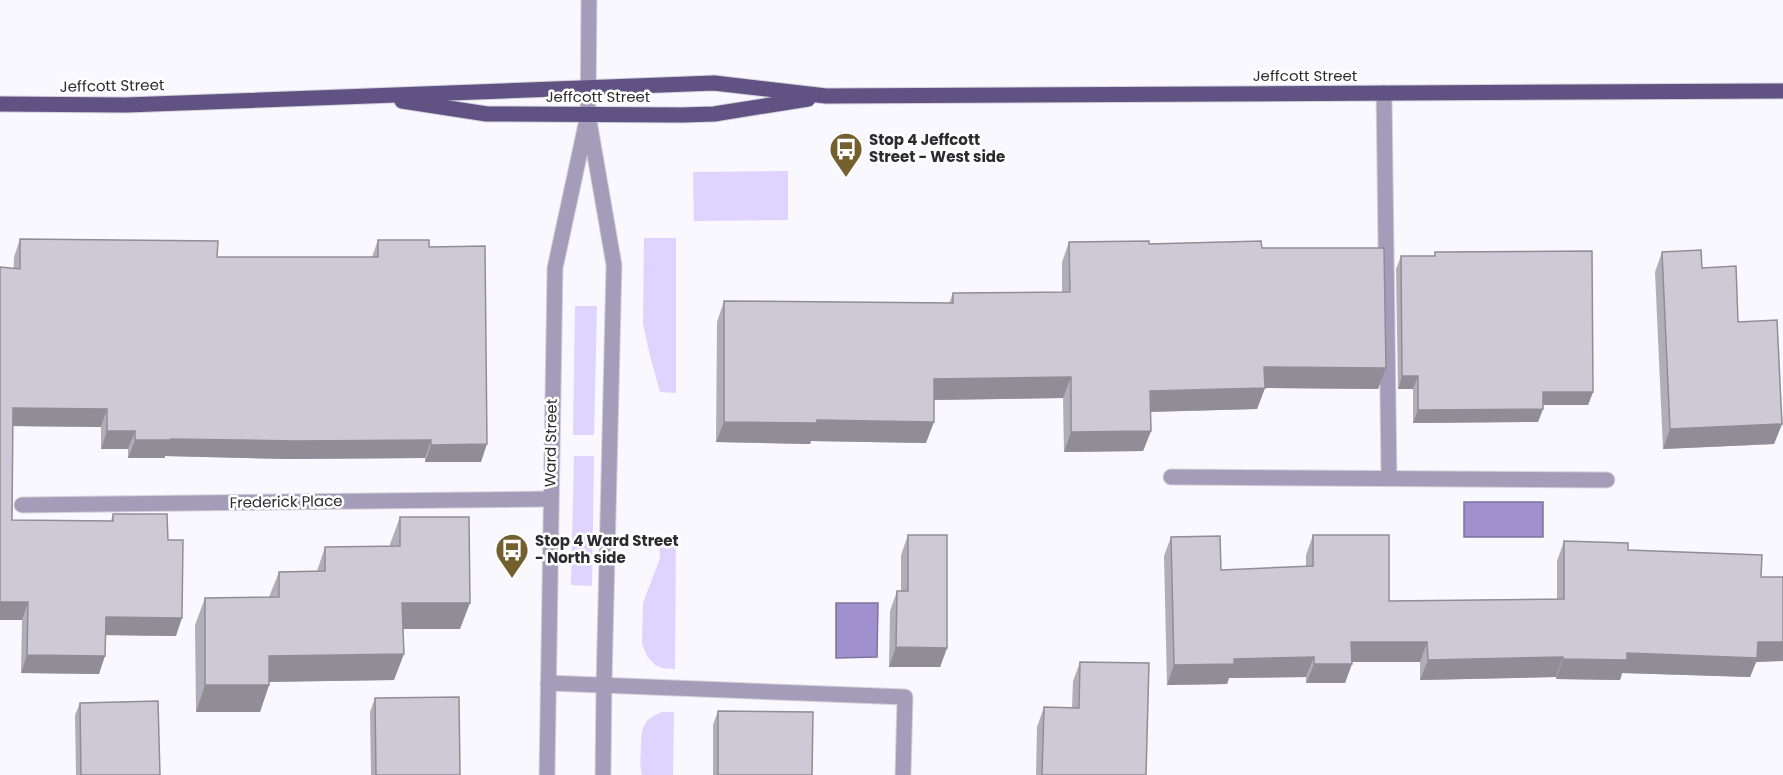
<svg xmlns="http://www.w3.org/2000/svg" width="1783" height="775" viewBox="0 0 1783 775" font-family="Poppins,sans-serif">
  <rect width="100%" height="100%" fill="#f9f8ff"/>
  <g fill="#dfd3ff">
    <path d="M788 171V220L694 221 693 172Z"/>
    <path d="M644 238H676V393L660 392 650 356 643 324Z"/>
    <path d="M575 306H597L594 435H573Z"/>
    <path d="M574 456H594L592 586 571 585Z"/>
    <path d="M659 538H676L675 669 662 668 655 665 647 656 642 644 643 603 660 558Z"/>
    <path d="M662 712H674L673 775H642C640 767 640 759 641 751 641 730 641 720 662 712Z"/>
  </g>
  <g fill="#a190ce" stroke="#7e729e" stroke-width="1.5">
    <rect x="1464" y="502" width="79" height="35"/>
    <path d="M836 603H878L877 657 836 658Z"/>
  </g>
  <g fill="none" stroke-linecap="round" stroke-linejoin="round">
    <defs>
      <g id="minor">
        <path d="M589 0 588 115 614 265 604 684 603 775"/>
        <path d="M1384 93 1389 478"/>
        <path d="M1171 477 1607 480"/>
        <path d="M22 505 550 499"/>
        <path d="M548 683 905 697 903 775"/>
        <path d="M547 775 555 268 586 124"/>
      </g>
      <g id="major">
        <path d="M402 101 487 114 682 115 714 114 808 99"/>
        <path d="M0 104 126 105 714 83 826 96 1783 91"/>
      </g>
    </defs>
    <use href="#minor" stroke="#d4d3da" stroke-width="17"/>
    <use href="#major" stroke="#d4d3da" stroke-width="17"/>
    <use href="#minor" stroke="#a49dba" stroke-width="15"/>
    <use href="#major" stroke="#605283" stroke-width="15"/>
  </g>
  <g fill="#b0aeb8">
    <path d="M20 239 217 257H372L378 240 429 247 481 462H425V458L288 459 165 456V458H128V449H101V427L13 426 12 520 111 521 113 514 168 540 176 636 105 635 99 674 21 673 22 620H0L14 257Z"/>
    <path d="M1069 242 1262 248 1386 368 1378 389 1265 388 1257 409 1150 412 1151 431 1143 451 1064 452 1063 398 934 400 926 443 811 441 810 444 716 442 717 322 724 301 949 303 953 293 1062 292V262Z"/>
    <path d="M1435 252 1593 392 1588 405H1543V409L1538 422 1413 423V389H1398L1396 269 1401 256H1434Z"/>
    <path d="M1662 252 1702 268 1738 322 1782 424 1774 444 1663 449 1655 272Z"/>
    <path d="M400 517 460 629H403L394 680 269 682V685L260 712H196L195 625 205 598 269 597 279 572 317 571 325 547 390 546V544Z"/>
    <path d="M908 535 947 648 940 667H889L890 611 897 591H901V555Z"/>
    <path d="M1313 535 1389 601 1557 599V561L1564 541 1628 550 1761 577H1783V661L1756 662 1750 677 1622 673 1620 680 1556 679V677L1420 680V662H1352L1345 683H1306V677L1229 678 1227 684 1167 685 1164 556 1171 537 1221 570 1306 567V555Z"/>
    <path d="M1080 662 1146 775H1036L1037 727 1044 707 1072 708 1073 681Z"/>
    <path d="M375 698 460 775H371L370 712Z"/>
    <path d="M80 703 160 775H76L75 715Z"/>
    <path d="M718 711 812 775H713V725Z"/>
  </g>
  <g fill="#908d96">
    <path d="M1264 367 1386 368 1378 389 1265 388 1257 409 1143 412 1150 391Z"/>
    <path d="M1402 376H1418L1413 389H1398Z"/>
    <path d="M1071 377 1063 398 926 400 934 379Z"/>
    <path d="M1543 392H1593L1588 405H1538Z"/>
    <path d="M13 408 107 409 101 427 7 426Z"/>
    <path d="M1543 409 1538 422 1413 423 1418 410Z"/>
    <path d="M817 420 934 422 926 443 811 441 810 444 716 442 724 422Z"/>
    <path d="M1782 424 1774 444 1663 449 1670 429Z"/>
    <path d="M107 431H135L128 449H101Z"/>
    <path d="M1151 431 1143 451 1064 452 1071 432Z"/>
    <path d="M171 439 431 440 425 458 288 459 165 456V458H128L135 440Z"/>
    <path d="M487 444 481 462H425L431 445Z"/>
    <path d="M0 602H28L22 620H0Z"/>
    <path d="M402 603H470L460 629H393Z"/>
    <path d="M106 617 182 618 176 636 99 635Z"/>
    <path d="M1351 642H1427L1420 662H1344Z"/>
    <path d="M1758 642H1783V661L1756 662 1750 677 1622 673 1620 680 1556 679 1563 659Z"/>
    <path d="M896 647 947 648 940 667H889Z"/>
    <path d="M404 654 394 680 259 682 269 656Z"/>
    <path d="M27 655 105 656 99 674 21 673Z"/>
    <path d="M1314 657 1306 677 1229 678 1227 684 1167 685 1174 665 1234 659Z"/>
    <path d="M1563 657 1556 677 1420 680 1428 660Z"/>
    <path d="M1314 664H1352L1345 683H1306Z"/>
    <path d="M205 685H269L260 712H196Z"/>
  </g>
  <g fill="#cdcad6" stroke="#908d96" stroke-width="1.5">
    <path d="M20 239 218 241 217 257H378V240H429V247L485 246 487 444 431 445V440L295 441 171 439V440H135V431H107V409L13 408 12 520 113 521V514H167L168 540H183L182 618 106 617 105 656 27 655 28 602H0V267L20 269Z"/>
    <path d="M1149 241V244L1261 241 1262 248H1384L1386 368 1264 367 1265 388 1150 391 1151 431 1071 432V377L934 379V422L817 420V423L724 422V301L953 303V293L1070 292 1069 242Z"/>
    <path d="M1701 250 1702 268 1736 266 1738 322 1777 320 1782 424 1670 429 1662 252Z"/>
    <path d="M1592 251 1593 392H1543V409L1418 410V376H1402L1401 256H1435V252Z"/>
    <path d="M400 517H469L470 603H402L404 654 269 656V685H205V598L279 597V572L325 571V547L400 546Z"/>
    <path d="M908 535H947V648L896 647 897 591H908Z"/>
    <path d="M1313 535H1389V601L1564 599V541L1628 543V550L1762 555 1761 577H1783V642H1758L1757 658 1627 653V660L1563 659V657L1428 660 1427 642H1351L1352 664H1314V657L1234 659V664L1174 665 1171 537 1220 536 1221 570 1313 566Z"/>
    <path d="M1080 662 1149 663 1146 775H1042L1044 707 1079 708Z"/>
    <path d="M459 697 460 775H376L375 698Z"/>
    <path d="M158 701 160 775H81L80 703Z"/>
    <path d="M718 711 813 712 812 775H718Z"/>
  </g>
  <defs>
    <symbol id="bus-pin" viewBox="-11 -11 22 30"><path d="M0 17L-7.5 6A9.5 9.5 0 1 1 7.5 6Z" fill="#745f2e" stroke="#fff"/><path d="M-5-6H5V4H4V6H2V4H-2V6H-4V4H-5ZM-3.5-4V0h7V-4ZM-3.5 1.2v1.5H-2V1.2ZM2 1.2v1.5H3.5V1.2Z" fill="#fff"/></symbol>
  </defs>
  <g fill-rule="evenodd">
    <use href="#bus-pin" x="827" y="130" width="38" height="52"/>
    <use href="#bus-pin" x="493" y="531" width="38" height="52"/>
  </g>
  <g text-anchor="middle" stroke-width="5" stroke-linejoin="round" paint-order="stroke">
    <g font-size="15" fill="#2c2b2f" stroke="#fff">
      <text x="1305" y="81">Jeffcott Street</text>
      <text transform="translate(112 86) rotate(-1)" y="5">Jeffcott Street</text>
      <text x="598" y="102">Jeffcott Street</text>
      <text transform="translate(551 443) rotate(-89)" y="5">Ward Street</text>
      <text transform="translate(286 502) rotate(-1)" y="5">Frederick Place</text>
    </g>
    <g font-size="15" font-weight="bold" fill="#2c2b2f" stroke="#fff" text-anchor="start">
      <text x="869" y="145">Stop 4 Jeffcott<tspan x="869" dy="17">Street - West side</tspan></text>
      <text x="535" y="546">Stop 4 Ward Street<tspan x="535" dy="17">- North side</tspan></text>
    </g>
  </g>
</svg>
